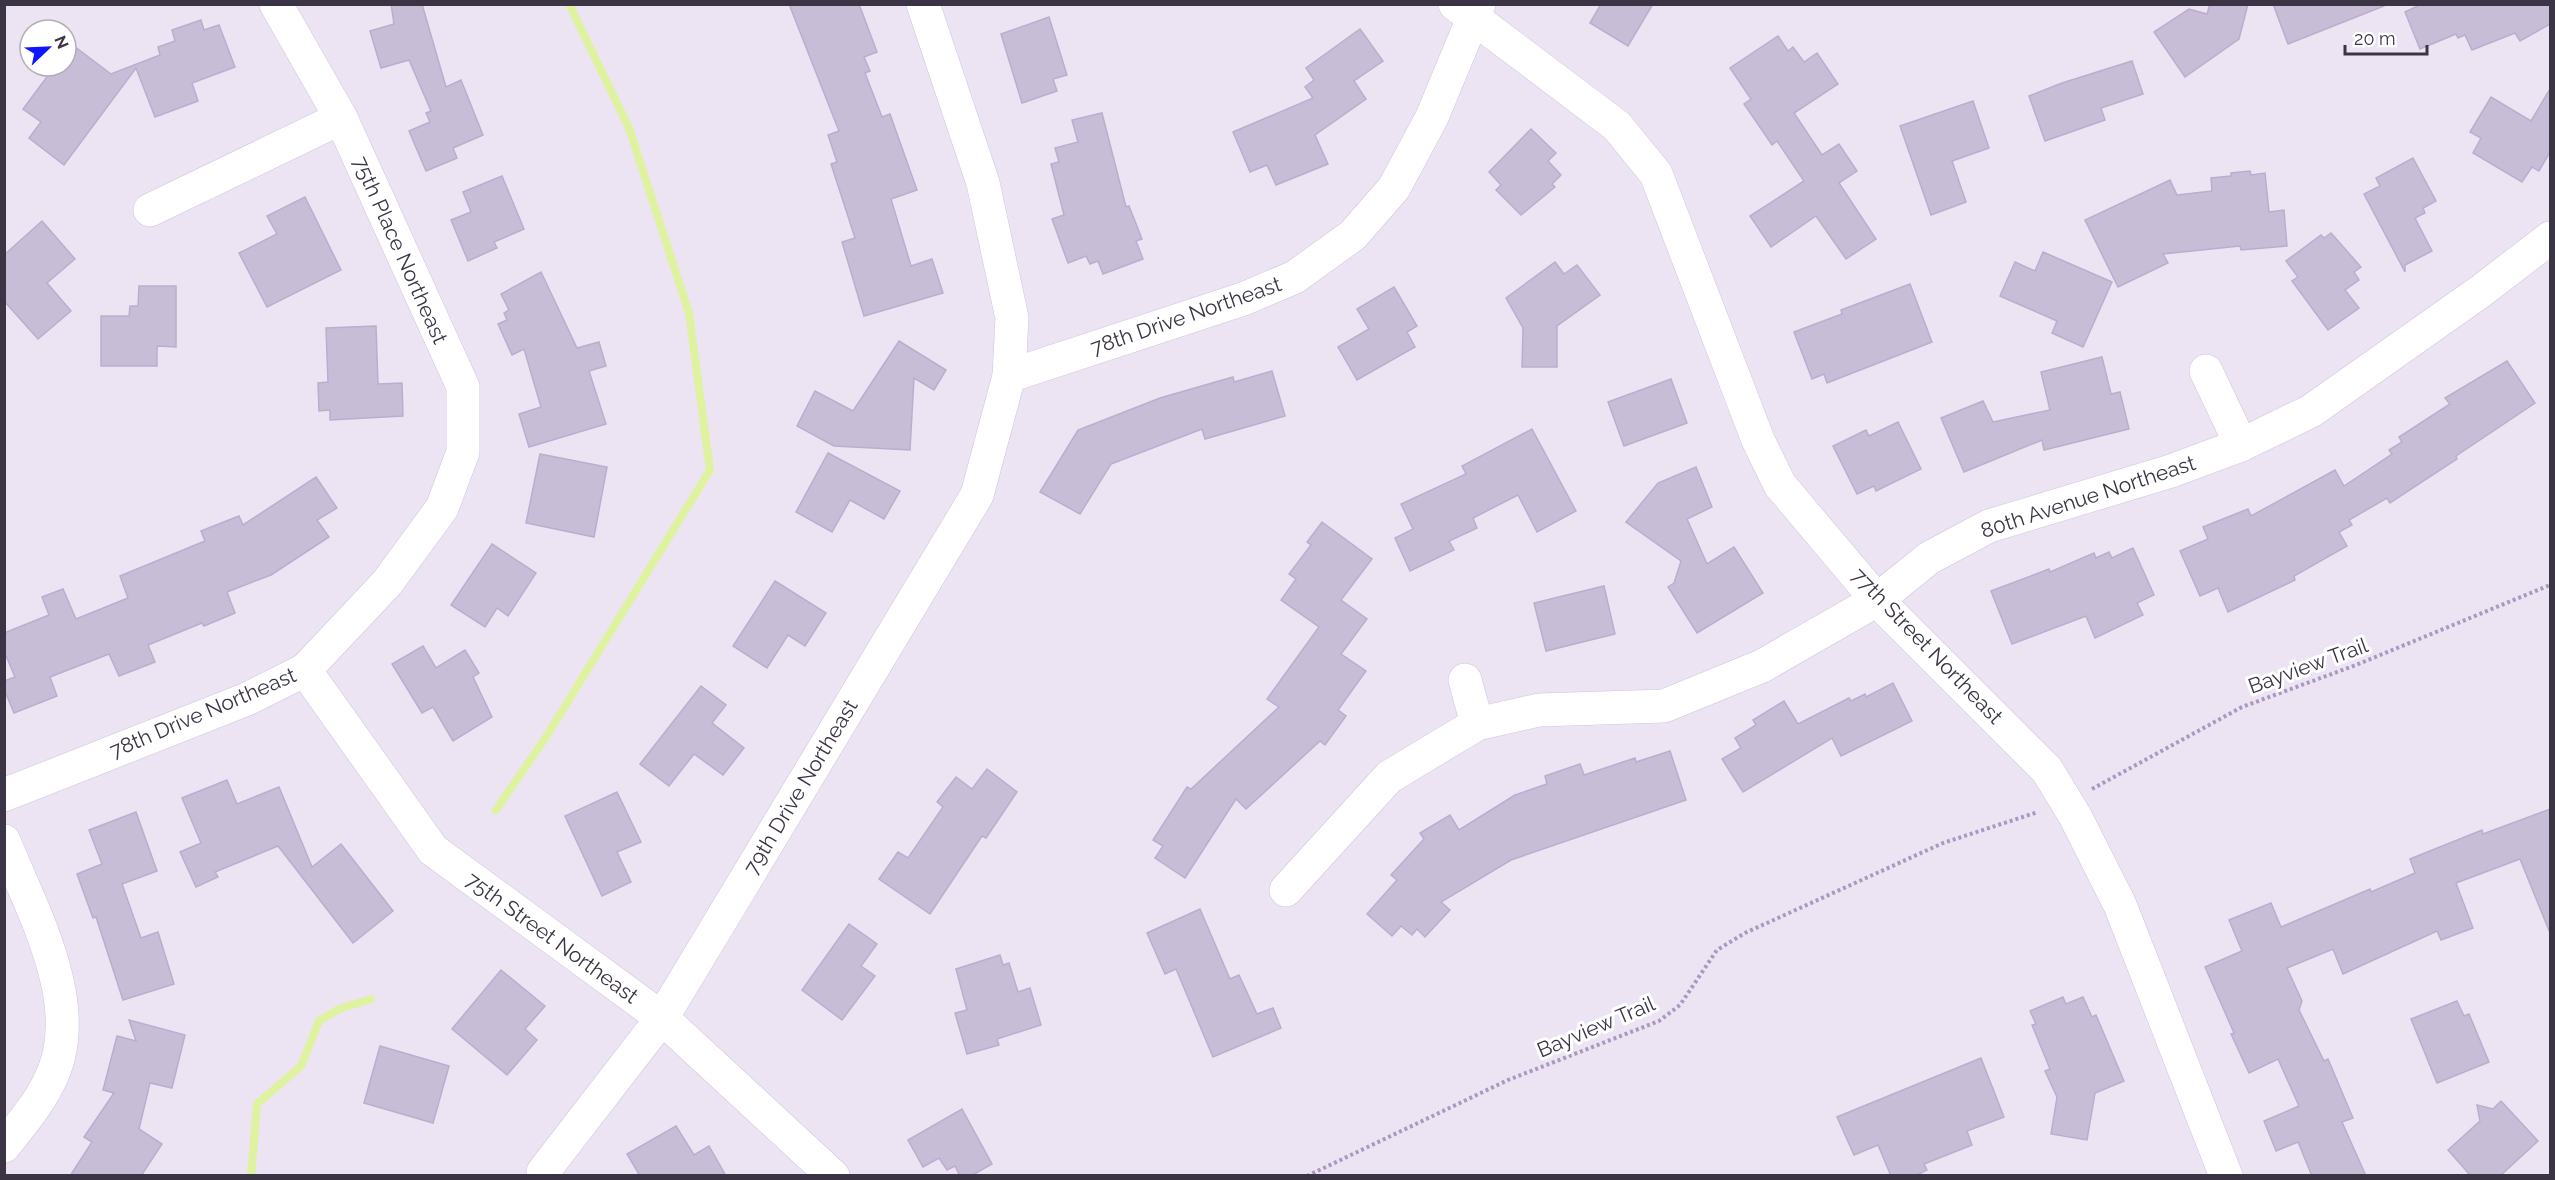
<svg xmlns="http://www.w3.org/2000/svg" width="2555" height="1180" viewBox="0 0 2555 1180" font-family="Raleway,sans-serif">
  <rect width="100%" height="100%" fill="#ece4f3"/>
  <g fill="none" stroke-linecap="round" stroke-linejoin="round">
    <g stroke="#def29f" stroke-width="8">
      <path d="M496 810 546 737 710 470 689 313 629 128 569 4"/>
      <path d="M251 1176 257 1104 301 1066 319 1021 339 1009 371 999"/>
    </g>
  </g>
  <g fill="#c8bdd7" stroke="#bcadcf" stroke-width="1.5">
    <path d="M391 4H422L446 87 461 80 483 135 453 148 457 158 426 171 409 131 430 122 426 113 431 111 409 60 381 68 370 31 394 24Z"/>
    <path d="M789 4H859L877 52 864 57 870 71 865 73 882 117 890 114 917 190 891 199 911 266 932 259 943 293 864 316 842 242 855 238 831 164 837 162 828 135 839 131Z"/>
    <path d="M1601 4H1653L1628 46 1590 23Z"/>
    <path d="M2210 4H2248L2239 39 2185 77 2154 32 2189 9 2207 14Z"/>
    <path d="M2273 4H2384V6L2288 44Z"/>
    <path d="M2422 4H2550V24L2520 41 2515 33 2472 50 2465 35 2458 38 2456 34 2420 49 2405 12Z"/>
    <path d="M1049 17 1067 75 1053 79 1057 91 1022 103 1001 34Z"/>
    <path d="M201 20 204 30 219 25 235 67 192 83 198 101 155 117 136 68 64 165 29 138 41 122 23 109 55 66H66V40L111 74 160 55 158 47 175 41 172 30Z"/>
    <path d="M1360 29 1383 61 1354 81 1366 99 1315 135 1328 164 1276 185 1267 165 1250 172 1233 132 1313 98 1305 87 1314 80 1306 68Z"/>
    <path d="M1778 36 1788 51 1793 47 1804 62 1817 53 1838 84 1794 113 1822 155 1839 144 1857 171 1839 183 1876 239 1846 259 1816 216 1771 247 1750 216 1804 181 1777 141 1772 145 1744 104 1751 99 1730 68Z"/>
    <path d="M2132 61 2143 94 2101 108 2105 120 2045 141 2029 96 2062 83Z"/>
    <path d="M2550 89V152L2539 171 2532 167 2522 182 2473 153 2481 138 2470 132 2491 97 2531 121Z"/>
    <path d="M1973 101 1989 148 1952 161 1966 202 1931 215 1900 126Z"/>
    <path d="M1102 113 1126 207 1129 206 1142 239 1136 241 1143 259 1103 274 1098 261 1090 264 1086 256 1068 263 1052 219 1064 215 1051 164 1059 162 1055 148 1078 142 1072 120Z"/>
    <path d="M1531 129 1556 153 1548 161 1561 175 1552 184 1555 187 1521 215 1496 190 1501 185 1489 172Z"/>
    <path d="M2413 158 2436 201 2423 208 2425 213 2415 218 2432 251 2405 265V272L2364 194 2380 186 2376 178Z"/>
    <path d="M2250 171 2251 175 2265 173 2269 212 2284 210 2287 246 2241 250 2240 246 2163 254 2168 263 2118 287 2085 220 2170 180 2177 195 2212 191 2211 178 2231 176V173Z"/>
    <path d="M502 176 524 229 494 242 497 248 468 261 451 220 471 212 463 192Z"/>
    <path d="M305 197 341 270 267 307 239 253 277 234 267 216Z"/>
    <path d="M42 221 75 259 47 283 71 311 38 339 4 301V255Z"/>
    <path d="M2331 233 2361 267 2354 272 2359 280 2345 290 2359 308 2328 330 2292 281 2298 277 2286 261 2321 235 2324 238Z"/>
    <path d="M2043 252 2112 282 2083 347 2052 333 2057 321 2000 296 2015 262 2035 271Z"/>
    <path d="M1555 262 1564 274 1577 265 1600 295 1557 326V367H1522L1523 328 1506 298Z"/>
    <path d="M541 272 577 348 599 342 606 366 589 371 606 424 529 447 519 414 541 407 524 349 512 355 498 324 507 320 504 313 509 310 501 294Z"/>
    <path d="M1910 284 1932 342 1827 383 1824 374 1812 379 1794 332 1842 314 1841 310Z"/>
    <path d="M139 286H176V347L157 346V366H101V316H129L130 306H138Z"/>
    <path d="M1394 287 1417 326 1407 332 1415 347 1357 380 1338 347 1369 329 1357 309Z"/>
    <path d="M376 326 378 384 402 383 403 416 330 420V410L319 411 318 383 328 382 326 328Z"/>
    <path d="M899 341 946 370 934 390 914 378 910 450 834 446 797 426 815 391 853 411Z"/>
    <path d="M2102 357 2111 394 2120 392 2129 429 2044 450 2042 440 1964 472 1941 418 1983 401 1993 422 2050 410 2041 372Z"/>
    <path d="M2507 361 2535 403 2456 456 2457 459 2390 503 2387 498 2349 520 2352 525 2339 532 2347 546 2294 576 2295 580 2228 612 2218 588 2200 596 2180 551 2208 539 2203 527 2248 509 2251 516 2335 470 2344 486 2392 454 2389 450 2402 442 2399 437 2450 404 2445 398Z"/>
    <path d="M1272 371 1285 416 1205 439 1202 429 1111 464 1080 514 1040 492 1078 430 1160 398 1233 377 1234 382Z"/>
    <path d="M1671 379 1687 423 1624 446 1608 402Z"/>
    <path d="M1898 422 1921 469 1876 491 1874 486 1857 494 1833 446 1866 430 1869 436Z"/>
    <path d="M1532 429 1576 511 1537 532 1518 495 1473 518 1477 528 1449 541 1454 550 1410 571 1395 538 1413 529 1401 504 1466 474 1462 466Z"/>
    <path d="M828 453 900 491 884 519 850 500 832 532 796 512Z"/>
    <path d="M540 454 607 467 594 537 526 523Z"/>
    <path d="M1696 467 1712 507 1687 519 1707 564 1734 547 1763 593 1697 633 1668 587 1674 583 1681 561 1626 522 1658 483Z"/>
    <path d="M316 477 337 508 317 520 329 537 271 575 227 592 235 613 204 626 202 623 148 645 155 662 119 676 109 654 50 677 57 696 14 713 4 689V681L15 677 4 651V633L49 615 42 597 63 589 76 619 128 598 120 576 205 541 201 531 239 516 243 525Z"/>
    <path d="M1322 522 1372 559 1341 600 1367 619 1341 654 1366 671 1338 710 1346 716 1325 745 1320 741 1246 809 1236 799 1185 878 1155 858 1163 846 1153 840 1187 787 1191 789 1279 707 1267 699 1319 627 1281 600 1296 579 1289 574 1311 545 1307 542Z"/>
    <path d="M492 544 536 573 508 616 497 608 485 627 451 605Z"/>
    <path d="M2133 548 2154 595 2137 603 2143 615 2095 638 2086 616 2012 644 1991 591 2049 569 2050 572 2094 553 2096 558 2109 552 2112 558Z"/>
    <path d="M775 581 826 613 805 646 788 635 767 668 733 646Z"/>
    <path d="M1604 586 1615 634 1546 651 1534 603Z"/>
    <path d="M423 646 436 668 465 650 479 673 473 677 492 717 453 741 433 707 422 713 392 664Z"/>
    <path d="M1893 683 1912 721 1841 756 1832 738 1743 792 1722 759 1741 748 1735 738 1756 725 1753 720 1784 701 1798 724 1849 698 1851 701 1865 694 1866 697Z"/>
    <path d="M701 686 726 705 712 723 744 748 723 775 694 754 669 786 640 764Z"/>
    <path d="M1670 751 1686 800 1511 860 1441 902 1450 910 1425 937 1417 929 1412 935 1401 926 1392 936 1367 914 1397 880 1391 875 1424 839 1420 833 1450 815 1459 830 1515 795 1547 784 1545 776 1580 764 1584 775 1635 758 1636 762Z"/>
    <path d="M987 769 1017 792 986 838 982 836 930 914 879 879 898 852 908 858 943 807 937 802 956 777 972 789Z"/>
    <path d="M227 780 237 804 279 787 312 867 341 844 393 911 353 943 278 846 215 872 218 877 196 887 180 852 201 843 182 798Z"/>
    <path d="M617 792 641 842 617 852 631 882 602 896 565 816Z"/>
    <path d="M2550 809V933L2520 859 2456 883 2473 928 2441 940 2437 931 2343 974 2333 949 2287 968 2302 1001 2299 1010 2324 1061 2328 1059 2353 1118 2342 1122 2366 1176H2312L2298 1142 2276 1151 2264 1121 2299 1106 2278 1059 2249 1073 2231 1034 2234 1033 2205 967 2242 951 2229 920 2271 903 2281 927 2370 889 2371 892 2415 873 2410 859 2482 830 2483 834Z"/>
    <path d="M136 812 157 871 122 884 141 938 158 932 174 984 123 1000 96 917 93 918 77 874 102 864 89 830Z"/>
    <path d="M1200 909 1230 979 1239 975 1257 1014 1273 1008 1281 1028 1213 1057 1176 969 1165 974 1147 933Z"/>
    <path d="M849 924 877 944 861 966 875 976 842 1020 802 990Z"/>
    <path d="M1000 955 1003 965 1009 963 1018 992 1030 988 1041 1025 997 1039 999 1045 967 1054 955 1013 967 1010 956 969Z"/>
    <path d="M501 970 545 1006 525 1029 537 1040 507 1075 452 1029Z"/>
    <path d="M2063 997 2066 1004 2083 997 2092 1017 2096 1015 2124 1081 2095 1093 2087 1140 2051 1134 2057 1097 2045 1071 2050 1069 2032 1025 2036 1024 2030 1011Z"/>
    <path d="M2457 1001 2464 1016 2469 1014 2489 1062 2437 1083 2411 1019Z"/>
    <path d="M129 1020 185 1035 172 1088 150 1083 139 1129 162 1144 141 1176H70L92 1142 84 1137 114 1093 103 1090 117 1036 136 1041Z"/>
    <path d="M380 1046 449 1066 433 1123 364 1103Z"/>
    <path d="M1981 1058 2004 1117 1967 1131 1972 1145 1924 1164 1927 1170 1915 1176H1891L1878 1145 1854 1155 1837 1117Z"/>
    <path d="M2501 1101 2538 1141 2500 1176H2471L2448 1150 2480 1121 2477 1105 2493 1109Z"/>
    <path d="M962 1109 992 1164 971 1176H960L955 1166 947 1170 939 1158 923 1167 908 1140Z"/>
    <path d="M676 1126 694 1155 709 1146 726 1176H640L627 1154Z"/>
  </g>
  <g fill="none" stroke-linecap="round" stroke-linejoin="round">
    <defs>
      <g id="minor">
        <path d="M1455 4 1617 126 1656 174 1758 440 1780 485 1877 600 2047 770 2075 816 2120 905 2226 1176"/>
        <path d="M150 210 341 118"/>
        <path d="M2206 371 2241 445"/>
        <path d="M1009 376 1243 299 1295 277 1353 235 1394 188 1432 117 1479 4"/>
        <path d="M305 670 433 850 662 1018 833 1176"/>
        <path d="M1465 680 1477 724"/>
        <path d="M4 795 247 699 305 670 387 583 442 508 463 452V387L341 118 276 4"/>
        <path d="M4 841C32 911 88 1008 49 1082 38 1105 20 1126 4 1146"/>
        <path d="M1286 890 1389 777 1477 724 1539 710 1664 706 1762 666 1877 600 1929 558 1989 526 2171 471 2241 445 2311 411 2481 291 2550 238"/>
        <path d="M543 1172 662 1018 977 495 1009 376 1012 318 983 183 923 4"/>
      </g>
    </defs>
    <use href="#minor" stroke="#d0c4dc" stroke-width="34"/>
    <g stroke="#ab98c0" stroke-width="4" stroke-dasharray="3 3" stroke-linecap="butt">
      <path d="M2092 789 2242 707 2356 665 2550 585"/>
      <path d="M1307 1176 1508 1080 1659 1021 1680 1005 1717 950 1745 933 1943 843 2038 812"/>
    </g>
    <use href="#minor" stroke="#fff" stroke-width="33"/>
  </g>
  <g text-anchor="middle" stroke-width="6" stroke-linejoin="round" paint-order="stroke">
    <g font-size="21" fill="#3b3445" stroke="#fff">
      <text transform="translate(400 250) rotate(66)" y="7">75th Place Northeast</text>
      <text transform="translate(1186 316) rotate(-19)" y="7">78th Drive Northeast</text>
      <text transform="translate(2088 497) rotate(-18)" y="7">80th Avenue Northeast</text>
      <text transform="translate(1927 646) rotate(46)" y="7">77th Street Northeast</text>
      <text transform="translate(2308 666) rotate(-20)" y="7">Bayview Trail</text>
      <text transform="translate(203 713) rotate(-23)" y="7">78th Drive Northeast</text>
      <text transform="translate(801 787) rotate(-59)" y="7">79th Drive Northeast</text>
      <text transform="translate(552 938) rotate(36)" y="7">75th Street Northeast</text>
      <text transform="translate(1596 1027) rotate(-23)" y="7">Bayview Trail</text>
    </g>
  </g>
  <rect width="2555" height="1180" fill="none" stroke="#3b3445" stroke-width="12"/>
  <g transform="translate(48 48) rotate(67)"><circle r="28" fill="#ffffff" stroke="#b1aeb5" stroke-width="1.5"/>
  <path d="M0-4.5L10 22L0 15L-10 22Z" fill="#0f15ff"/>
  <text y="-9" font-size="16" font-weight="bold" text-anchor="middle" fill="#3b3445">N</text>
  </g>
  <path d="M2345 45v9h82v-9" fill="none" stroke="#3b3445" stroke-width="3"/>
  <text x="2354" y="45" font-size="18" fill="#3b3445" stroke="#ffffff" stroke-width="4.5" paint-order="stroke">20 m</text>
</svg>
